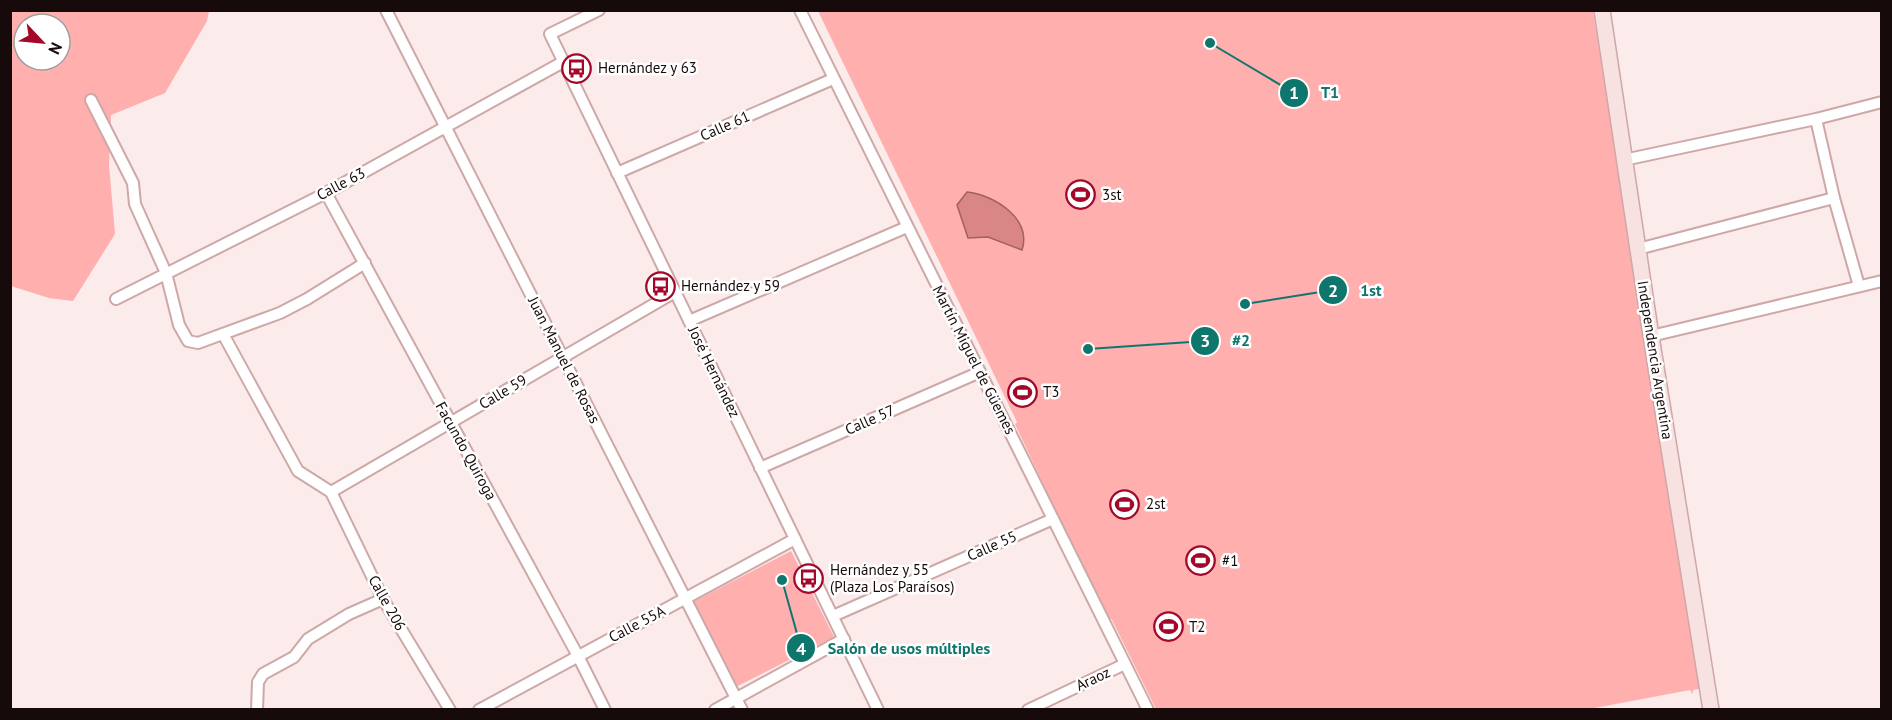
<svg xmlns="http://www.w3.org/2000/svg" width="1892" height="720" viewBox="0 0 1892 720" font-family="'PT Sans',sans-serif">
  <rect width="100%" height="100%" fill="#fcebeb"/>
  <g fill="#feafae" fill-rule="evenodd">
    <path d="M10 11H209L207 21 165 93 111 115 109 165 115 234 73 301 49 298 11 286ZM24 24H60V60H24Z"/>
    <path d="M818 11H1593L1703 688 1693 690V694L1690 690 1584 710 1156 709 1111 618V628L1015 424 1017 422Z"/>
    <path d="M791 551 834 637 734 688 691 603Z"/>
  </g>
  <path fill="#da8686" stroke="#a06161" stroke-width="1.5" d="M967 192C995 195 1032 219 1022 250L988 237 968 238 957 205Z"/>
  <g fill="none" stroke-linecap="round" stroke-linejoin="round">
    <defs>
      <g id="minor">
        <path d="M386 10 742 710"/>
        <path d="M599 10 550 34 878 710"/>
        <path d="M800 10 1148 710"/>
        <path d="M91 100 133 183 135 204 166 273 179 325 188 341 198 343 280 313 307 299 365 263"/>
        <path d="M1816 119 1834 198 1859 286"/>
        <path d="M1624 160 1816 119 1882 102"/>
        <path d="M617 173 833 79"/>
        <path d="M326 193 578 656 605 710"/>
        <path d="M1638 249 1834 198"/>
        <path d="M116 299 326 193 563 62"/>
        <path d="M689 321 907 227"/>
        <path d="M223 334 298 471 331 492"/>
        <path d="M1651 336 1882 281"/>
        <path d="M760 468 980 372"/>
        <path d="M331 492 675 292"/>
        <path d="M331 492 383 599 450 710"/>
        <path d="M833 616 1053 519"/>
        <path d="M257 710 258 682 263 674 294 657 308 639 349 614 383 599"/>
        <path d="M479 710 795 539"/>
        <path d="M715 710 844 639"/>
        <path d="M1028 710 1125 664"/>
      </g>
      <path id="secondary" d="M1602 10 1651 336 1711 710"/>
    </defs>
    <use href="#minor" stroke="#cea8a7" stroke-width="14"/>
    <use href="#secondary" stroke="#cea8a7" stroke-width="18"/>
    <use href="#minor" stroke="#fff" stroke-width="10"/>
    <use href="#secondary" stroke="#f8e1e1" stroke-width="15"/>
  </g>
  <defs>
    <symbol id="bus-ring" viewBox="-11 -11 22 22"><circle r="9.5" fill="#fff" stroke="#a4072a" stroke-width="1.5"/><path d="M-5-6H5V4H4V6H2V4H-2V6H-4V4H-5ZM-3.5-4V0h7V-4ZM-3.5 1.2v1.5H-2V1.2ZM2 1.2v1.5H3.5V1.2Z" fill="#a4072a"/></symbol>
    <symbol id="stadium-ring" viewBox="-11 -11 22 22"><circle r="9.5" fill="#fff" stroke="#a4072a" stroke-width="1.5"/><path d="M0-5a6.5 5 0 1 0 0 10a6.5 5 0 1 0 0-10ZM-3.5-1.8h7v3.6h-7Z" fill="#a4072a"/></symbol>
  </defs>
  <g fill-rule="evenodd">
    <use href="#bus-ring" x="560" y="52" width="33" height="33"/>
    <use href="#stadium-ring" x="1064" y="178" width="33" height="33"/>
    <use href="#bus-ring" x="644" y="270" width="33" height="33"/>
    <use href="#stadium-ring" x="1006" y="376" width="33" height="33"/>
    <use href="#stadium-ring" x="1108" y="488" width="33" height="33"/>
    <use href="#stadium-ring" x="1184" y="544" width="33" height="33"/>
    <use href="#bus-ring" x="792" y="562" width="33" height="33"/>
    <use href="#stadium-ring" x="1152" y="610" width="33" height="33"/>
  </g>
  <g text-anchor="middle" stroke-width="5" stroke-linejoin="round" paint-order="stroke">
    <g font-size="15" fill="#170a0a" stroke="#fff" text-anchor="start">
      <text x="598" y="73">Hernández y 63</text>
      <text x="1102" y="200">3st</text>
      <text x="681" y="291">Hernández y 59</text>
      <text x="1043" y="397">T3</text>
      <text x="1146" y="509">2st</text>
      <text x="1222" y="566">#1</text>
      <text x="830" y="575">Hernández y 55<tspan x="830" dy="17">(Plaza Los Paraísos)</tspan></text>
      <text x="1189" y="632">T2</text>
    </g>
    <g font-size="15" fill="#170a0a" stroke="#fff">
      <text transform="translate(725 126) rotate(-24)" y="5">Calle 61</text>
      <text transform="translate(341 184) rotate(-28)" y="5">Calle 63</text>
      <text transform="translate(564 360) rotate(63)" y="5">Juan Manuel de Rosas</text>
      <text transform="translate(974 360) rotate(63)" y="5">Martín Miguel de Güemes</text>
      <text transform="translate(1655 360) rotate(81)" y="5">Independencia Argentina</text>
      <text transform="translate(714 372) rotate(64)" y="5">José Hernández</text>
      <text transform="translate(503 392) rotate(-31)" y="5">Calle 59</text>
      <text transform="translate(870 420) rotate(-24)" y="5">Calle 57</text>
      <text transform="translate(466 451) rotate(61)" y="5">Facundo Quiroga</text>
      <text transform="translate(992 546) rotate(-24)" y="5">Calle 55</text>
      <text transform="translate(387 603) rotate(61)" y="5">Calle 206</text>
      <text transform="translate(637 624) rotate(-28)" y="5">Calle 55A</text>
      <text transform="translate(1093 679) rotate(-25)" y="5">Araoz</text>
    </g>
  </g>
  <path fill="none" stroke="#0f766e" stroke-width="2" d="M1210 43L1294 93M1245 304L1333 290M1088 349L1205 341M782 580L801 648"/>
  <g fill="#0f766e" stroke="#fff" stroke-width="2">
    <circle cx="1210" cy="43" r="6"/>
    <circle cx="1245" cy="304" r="6"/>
    <circle cx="1088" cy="349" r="6"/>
    <circle cx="782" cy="580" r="6"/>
    <circle cx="1294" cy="93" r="15"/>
    <circle cx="1333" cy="290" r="15"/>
    <circle cx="1205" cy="341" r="15"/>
    <circle cx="801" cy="648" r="15"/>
  </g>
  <g font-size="18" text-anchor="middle" font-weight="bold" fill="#fff">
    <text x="1294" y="99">1</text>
    <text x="1333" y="297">2</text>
    <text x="1205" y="347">3</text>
    <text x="801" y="655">4</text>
  </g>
  <g font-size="16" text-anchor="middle" font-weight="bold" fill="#0f766e" stroke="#fff" stroke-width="5" stroke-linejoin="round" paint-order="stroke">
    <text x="1330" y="98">T1</text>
    <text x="1371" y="296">1st</text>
    <text x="1241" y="346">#2</text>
    <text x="909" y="654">Salón de usos múltiples</text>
  </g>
  <rect width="1892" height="720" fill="none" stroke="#170a0a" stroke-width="24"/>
  <g transform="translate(42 42) rotate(116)"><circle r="28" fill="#ffffff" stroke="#a29d9d" stroke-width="1.5"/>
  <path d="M0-4.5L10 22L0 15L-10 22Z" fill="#a4072a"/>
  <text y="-9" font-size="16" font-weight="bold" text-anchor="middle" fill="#170a0a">N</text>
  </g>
</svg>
